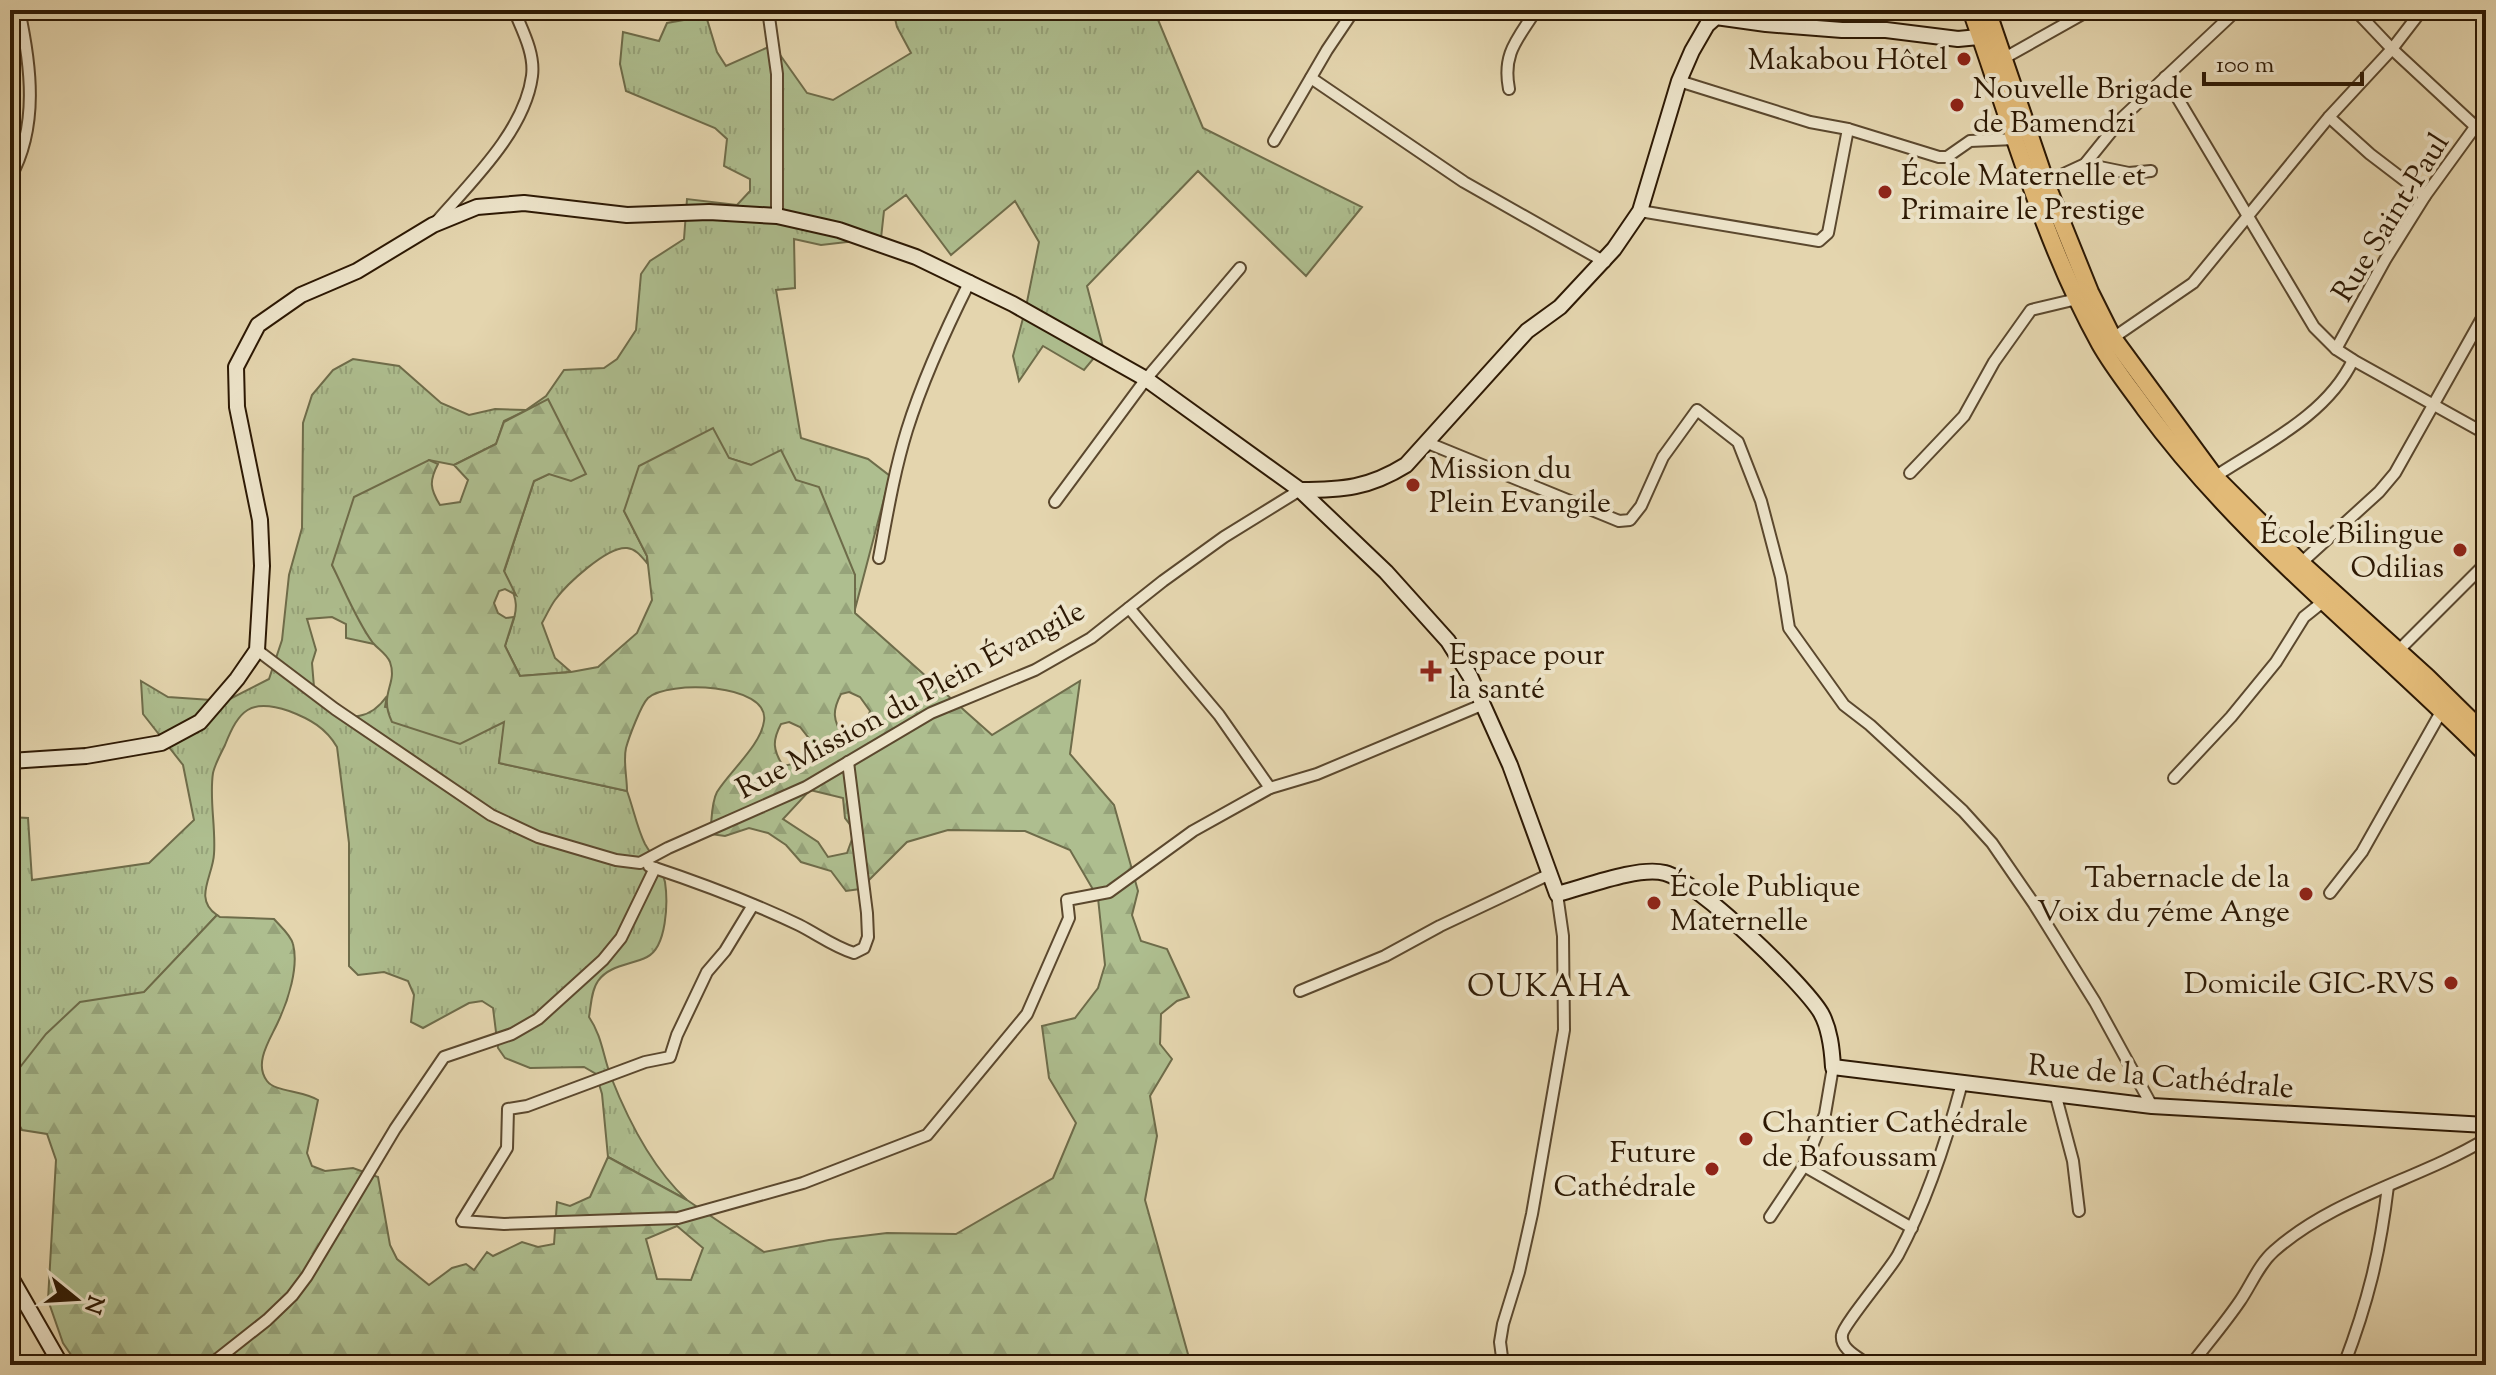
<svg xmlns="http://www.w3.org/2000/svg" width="2496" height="1375" viewBox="0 0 2496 1375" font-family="'Sorts Mill Goudy',serif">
  <defs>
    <pattern id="grass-tufts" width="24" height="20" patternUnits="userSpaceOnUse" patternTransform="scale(2)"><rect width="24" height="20" fill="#aebe8f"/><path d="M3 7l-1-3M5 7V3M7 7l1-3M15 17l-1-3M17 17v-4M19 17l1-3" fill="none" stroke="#96a37a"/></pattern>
    <pattern id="forest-firs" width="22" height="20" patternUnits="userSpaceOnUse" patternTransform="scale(2)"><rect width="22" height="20" fill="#aebe8f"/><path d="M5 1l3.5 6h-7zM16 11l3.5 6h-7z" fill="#96a37a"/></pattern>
  </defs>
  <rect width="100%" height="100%" fill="#e4d5ae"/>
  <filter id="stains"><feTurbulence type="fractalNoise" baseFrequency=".0025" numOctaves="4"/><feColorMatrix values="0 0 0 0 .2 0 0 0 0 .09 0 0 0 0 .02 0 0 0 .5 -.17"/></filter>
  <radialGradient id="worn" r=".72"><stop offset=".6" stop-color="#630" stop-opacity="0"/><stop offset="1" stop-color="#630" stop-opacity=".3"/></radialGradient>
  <path fill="url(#grass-tufts)" stroke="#6e6c4a" stroke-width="2" d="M893 10H1154L1203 128 1362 207 1306 276 1198 171 1087 286 1103 347 1084 370 1043 346 1019 381 1013 356 1026 307 1039 242 1015 201 951 255 906 195 884 211 881 238 821 245 794 239 795 288 776 290 801 438 868 459 890 476 854 613 855 575 751 465 729 458 624 511 647 556V563C641 556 636 549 627 548 607 546 566 585 555 600 550 607 546 616 542 623L555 658 571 672 520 676 505 646C516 610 523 608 504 572L534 481 549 474 527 410 504 421 496 444 454 465 429 460 332 565 374 644 346 638V624L332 617 307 619 316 650 312 663 314 687 327 710C351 720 370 720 387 696L385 707 505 722 499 763 627 791C633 807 637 828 645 844 652 856 662 868 665 882 668 902 667 947 647 957 631 965 609 965 598 981 591 991 591 1006 589 1017 602 1036 603 1056 611 1077 628 1120 652 1168 687 1200L608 1157 602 1094 596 1074 584 1067 530 1068 505 1058 498 1048 493 1008 482 1001 469 1003 423 1028 411 1022 414 995 408 981 384 972 358 975 349 966V843L337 747C326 728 310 719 289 711 250 698 239 710 225 745 221 753 215 764 213 773 209 799 216 827 214 854 213 876 193 899 217 915L144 993 80 1003 10 1080V817L28 818 32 880 149 863 194 820 183 765 143 714 141 681 168 697 226 701 269 679 282 640 289 575 302 528 303 423 312 395 333 370 353 359 399 366 441 403 469 415 495 409 526 410 546 396 564 370 604 368 617 359 636 330 641 274 650 261 684 239 687 199 737 205 750 191V179L724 166 727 139 715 128 626 91 620 64 623 32 659 41 667 23 706 16 717 52 726 66 773 45 807 93 833 100 911 53 897 27Z"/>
  <path fill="url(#forest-firs)" stroke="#6e6c4a" stroke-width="2" fill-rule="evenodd" d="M548 399 586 474 571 481 549 474 534 481 504 571 516 595 505 589 499 591 494 603 498 613 506 618 514 617 505 646 520 676 571 672 598 667 637 633 652 600 647 556 624 511 639 466 713 428 729 458 751 465 781 450 796 480 819 487 855 575V613L992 735 1080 681 1070 754 1114 805 1138 891 1132 915 1141 941 1167 949 1189 997 1177 1001 1161 1014 1160 1044 1172 1059 1150 1096 1157 1136 1145 1200 1191 1365H78L63 1343 48 1300 56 1160 47 1134 22 1130 10 1108V1080L46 1034 80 1002 144 992 217 915 220 917 274 919C280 926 291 935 293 944 299 967 288 1001 278 1022 271 1038 253 1063 267 1081 275 1092 302 1090 318 1100L307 1153 312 1166 325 1171 353 1168 378 1177 390 1245 397 1259 429 1285 452 1268 466 1264 474 1270 487 1252 493 1256 522 1242 538 1247 554 1244 557 1202 570 1206 590 1197 608 1157 687 1200 764 1252 829 1240 887 1233 956 1234 1053 1178 1076 1123 1049 1078 1042 1026 1075 1018 1098 988 1105 965 1098 898 1070 850 1025 831 948 830 907 842 860 889 846 891 831 871 801 862 786 845 768 833 749 828 725 836 710 834C712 821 711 803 717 792 730 771 761 745 764 721 770 683 667 680 648 698 641 705 629 737 626 748 623 761 627 777 627 791L499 763 504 722 460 744 392 722C378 693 398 685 390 662 386 653 379 650 373 643 357 622 344 589 332 565L354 497 429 460 438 464C429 481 430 489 440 505L460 502 468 480 454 465 496 444 504 422ZM849 692 860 697 870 711 863 732 843 736C833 720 832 711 841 694ZM789 722 800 727 811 741 803 762 783 766C773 750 772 741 781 724ZM810 790 843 798 845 818 855 831 847 853 828 857 818 842 783 819ZM677 1226 703 1248 691 1280 657 1279 646 1239Z"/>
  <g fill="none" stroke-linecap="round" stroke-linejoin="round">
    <defs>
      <g id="street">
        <path d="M768 10 777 74V216"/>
        <path d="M2355 10 2392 49 2476 127"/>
        <path d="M2001 60 2090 10"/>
        <path d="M2165 77 2314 327 2336 349 2353 360 2486 434"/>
        <path d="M1311 78 1464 182 1605 262"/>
        <path d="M1679 81 1810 122 1848 129 1939 157H1947L1970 141 2014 139"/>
        <path d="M1509 89C1502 53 1518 39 1536 10"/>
        <path d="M2329 117 2370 154 2425 196"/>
        <path d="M1274 141 1327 50 1354 10"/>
        <path d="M2085 164 2129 173 2151 171"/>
        <path d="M10 178C39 127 31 65 19 10"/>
        <path d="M2044 183 2085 164 2123 117 2237 10"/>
        <path d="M1640 211 1819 241 1828 233 1848 129"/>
        <path d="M437 221C472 181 525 130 532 76 535 53 522 30 514 10"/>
        <path d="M2110 340 2193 283 2329 117 2392 49 2422 10"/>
        <path d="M2336 349 2385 260 2425 196 2486 112"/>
        <path d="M1428 443 1619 521 1630 520 1641 506 1663 457 1697 410 1738 442 1761 501 1781 577 1789 628 1844 705 1870 725 1963 811 1992 843 2034 904 2095 1002 2152 1106"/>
        <path d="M1910 473 1964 416 1994 362 2031 310 2077 299"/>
        <path d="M2213 478C2261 446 2327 416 2353 360"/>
        <path d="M1055 502 1146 379 1240 268"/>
        <path d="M879 558C887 515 894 472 907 430 923 379 946 329 970 281"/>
        <path d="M2301 563 2379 492 2395 473 2486 311"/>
        <path d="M1129 608 1219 715 1270 788"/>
        <path d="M257 650 335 709 491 815 538 837 616 860 640 863 668 848 806 787 931 713 1035 670 1091 638 1163 581 1224 537 1300 490"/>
        <path d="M2398 651 2486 563"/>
        <path d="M2174 778 2231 717 2276 662 2304 617 2324 601"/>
        <path d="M649 866C700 883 751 902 799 925 817 934 834 947 854 953L864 948 868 937 867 913 848 762"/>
        <path d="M2330 893 2362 852 2441 712"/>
        <path d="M753 905 725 951 707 972 677 1035 670 1057 645 1062 527 1106 508 1109 507 1148 462 1221 504 1224 678 1218 803 1183 927 1135 1027 1014 1069 918 1067 900 1109 892 1193 831 1270 788 1317 774 1484 704"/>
        <path d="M1300 991 1385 956 1440 926 1550 874"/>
        <path d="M2055 1093 2073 1161 2079 1211"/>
        <path d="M1804 1166 1912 1228"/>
        <path d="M1770 1217 1804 1166 1825 1114 1833 1067"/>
        <path d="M210 1365 267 1320 292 1296 307 1276 395 1129 444 1057 512 1034 538 1019 603 960 621 938 655 868"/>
        <path d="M1503 1365 1500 1342 1503 1324 1519 1272 1532 1214 1564 1030 1563 936 1557 894"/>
        <path d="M1869 1365C1858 1357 1840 1349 1842 1335 1843 1325 1889 1271 1898 1255 1927 1201 1946 1143 1962 1083"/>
        <path d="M2191 1365C2207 1344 2225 1323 2240 1301 2251 1285 2259 1264 2274 1251 2335 1197 2418 1180 2486 1139"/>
        <path d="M2344 1365C2368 1302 2380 1253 2388 1186"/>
      </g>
      <g id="secondary">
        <path d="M1300 490C1343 490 1369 488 1406 465L1527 331 1560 307 1614 249 1640 211 1679 81 1692 51 1707 25 1716 17 1766 24 1842 30H1886L1958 39 1989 36"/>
        <path d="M10 761 86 756 161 743 200 722 237 679 257 650 262 566 260 520 237 407 236 367 258 325 301 295 357 271 433 225 477 207 524 203 627 215 709 212 777 216 839 230 916 257 1013 304 1146 379 1300 490 1386 572 1448 641 1470 676 1510 765 1557 894C1585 887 1638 866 1665 873 1698 882 1803 983 1821 1013 1830 1029 1832 1049 1833 1067L2152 1106 2486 1125"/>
        <path d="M10 1276 61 1365"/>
      </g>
      <g id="primary">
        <path d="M1971 10C2011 122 2042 239 2100 344 2113 367 2130 388 2145 409 2241 540 2372 639 2486 754"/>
        <path d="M1987 10 2046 183 2090 292 2113 338 2215 477 2301 563 2427 677 2486 735"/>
      </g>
    </defs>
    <use href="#street" stroke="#5b482e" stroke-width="14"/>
    <use href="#secondary" stroke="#2d1904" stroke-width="18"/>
    <use href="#primary" stroke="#2d1904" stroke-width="20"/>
    <use href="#street" stroke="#ede4ca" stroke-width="10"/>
    <use href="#secondary" stroke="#ede4ca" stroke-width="14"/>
    <use href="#primary" stroke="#e2ba77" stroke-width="16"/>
  </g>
  <g fill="#8f2418" stroke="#ede4ca" stroke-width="3">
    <circle cx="1964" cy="59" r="8"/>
    <circle cx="1957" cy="105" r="8"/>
    <circle cx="1885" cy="192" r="8"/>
    <circle cx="1413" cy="485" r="8"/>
    <circle cx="2460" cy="550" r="8"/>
    <path d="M1427 659h8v8h8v8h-8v8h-8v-8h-8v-8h8z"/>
    <circle cx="2306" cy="894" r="8"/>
    <circle cx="1654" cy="903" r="8"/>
    <circle cx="2451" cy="983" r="8"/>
    <circle cx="1746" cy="1139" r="8"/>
    <circle cx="1712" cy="1169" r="8"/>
  </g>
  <g text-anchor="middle" stroke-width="8" stroke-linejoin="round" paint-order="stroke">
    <g font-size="30" fill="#2d1904" stroke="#ede4ca" text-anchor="start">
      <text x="1948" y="69" text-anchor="end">Makabou Hôtel</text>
      <text x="1973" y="98">Nouvelle Brigade<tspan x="1973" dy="34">de Bamendzi</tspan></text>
      <text x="1901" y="185">École Maternelle et<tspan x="1901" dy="34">Primaire le Prestige</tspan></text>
      <text x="1429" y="478">Mission du<tspan x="1429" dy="34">Plein Evangile</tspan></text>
      <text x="2444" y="543" text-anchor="end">École Bilingue<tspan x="2444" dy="34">Odilias</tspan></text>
      <text x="1449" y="664">Espace pour<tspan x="1449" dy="34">la santé</tspan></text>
      <text x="2290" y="887" text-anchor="end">Tabernacle de la<tspan x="2290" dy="34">Voix du 7éme Ange</tspan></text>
      <text x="1670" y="896">École Publique<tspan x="1670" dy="34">Maternelle</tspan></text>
      <text x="2435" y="993" text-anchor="end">Domicile GIC-RVS</text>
      <text x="1762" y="1132">Chantier Cathédrale<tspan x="1762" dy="34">de Bafoussam</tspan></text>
      <text x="1696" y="1162" text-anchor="end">Future<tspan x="1696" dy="34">Cathédrale</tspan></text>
    </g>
    <g font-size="30" fill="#2d1904" stroke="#ede4ca">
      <text transform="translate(2390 217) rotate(-58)" y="10">Rue Saint-Paul</text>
      <text transform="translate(910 699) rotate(-28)" y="10">Rue Mission du Plein Évangile</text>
      <text transform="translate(2161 1076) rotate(5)" y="10">Rue de la Cathédrale</text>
    </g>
    <g font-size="32" letter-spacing="2" fill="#2d1904" stroke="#ede4ca">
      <text x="1550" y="996">OUKAHA</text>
    </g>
  </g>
  <rect width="2496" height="1375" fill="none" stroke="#e4d5ae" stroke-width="40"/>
  <rect x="12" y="12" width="2472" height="1351" fill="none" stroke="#2d1904" stroke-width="4"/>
  <rect x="20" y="20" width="2456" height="1335" fill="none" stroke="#2d1904" stroke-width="2"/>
  <g transform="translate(76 1299) rotate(108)" stroke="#ede4ca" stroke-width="6" paint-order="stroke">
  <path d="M0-6L14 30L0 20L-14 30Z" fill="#2d1904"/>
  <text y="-12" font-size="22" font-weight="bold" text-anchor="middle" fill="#2d1904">N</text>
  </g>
  <path d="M2204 72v12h158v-12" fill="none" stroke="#2d1904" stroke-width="4"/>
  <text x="2216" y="72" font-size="24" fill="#2d1904" stroke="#ede4ca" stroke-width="6" paint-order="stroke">100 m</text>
  <rect width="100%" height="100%" filter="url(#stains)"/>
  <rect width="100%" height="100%" fill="url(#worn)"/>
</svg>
